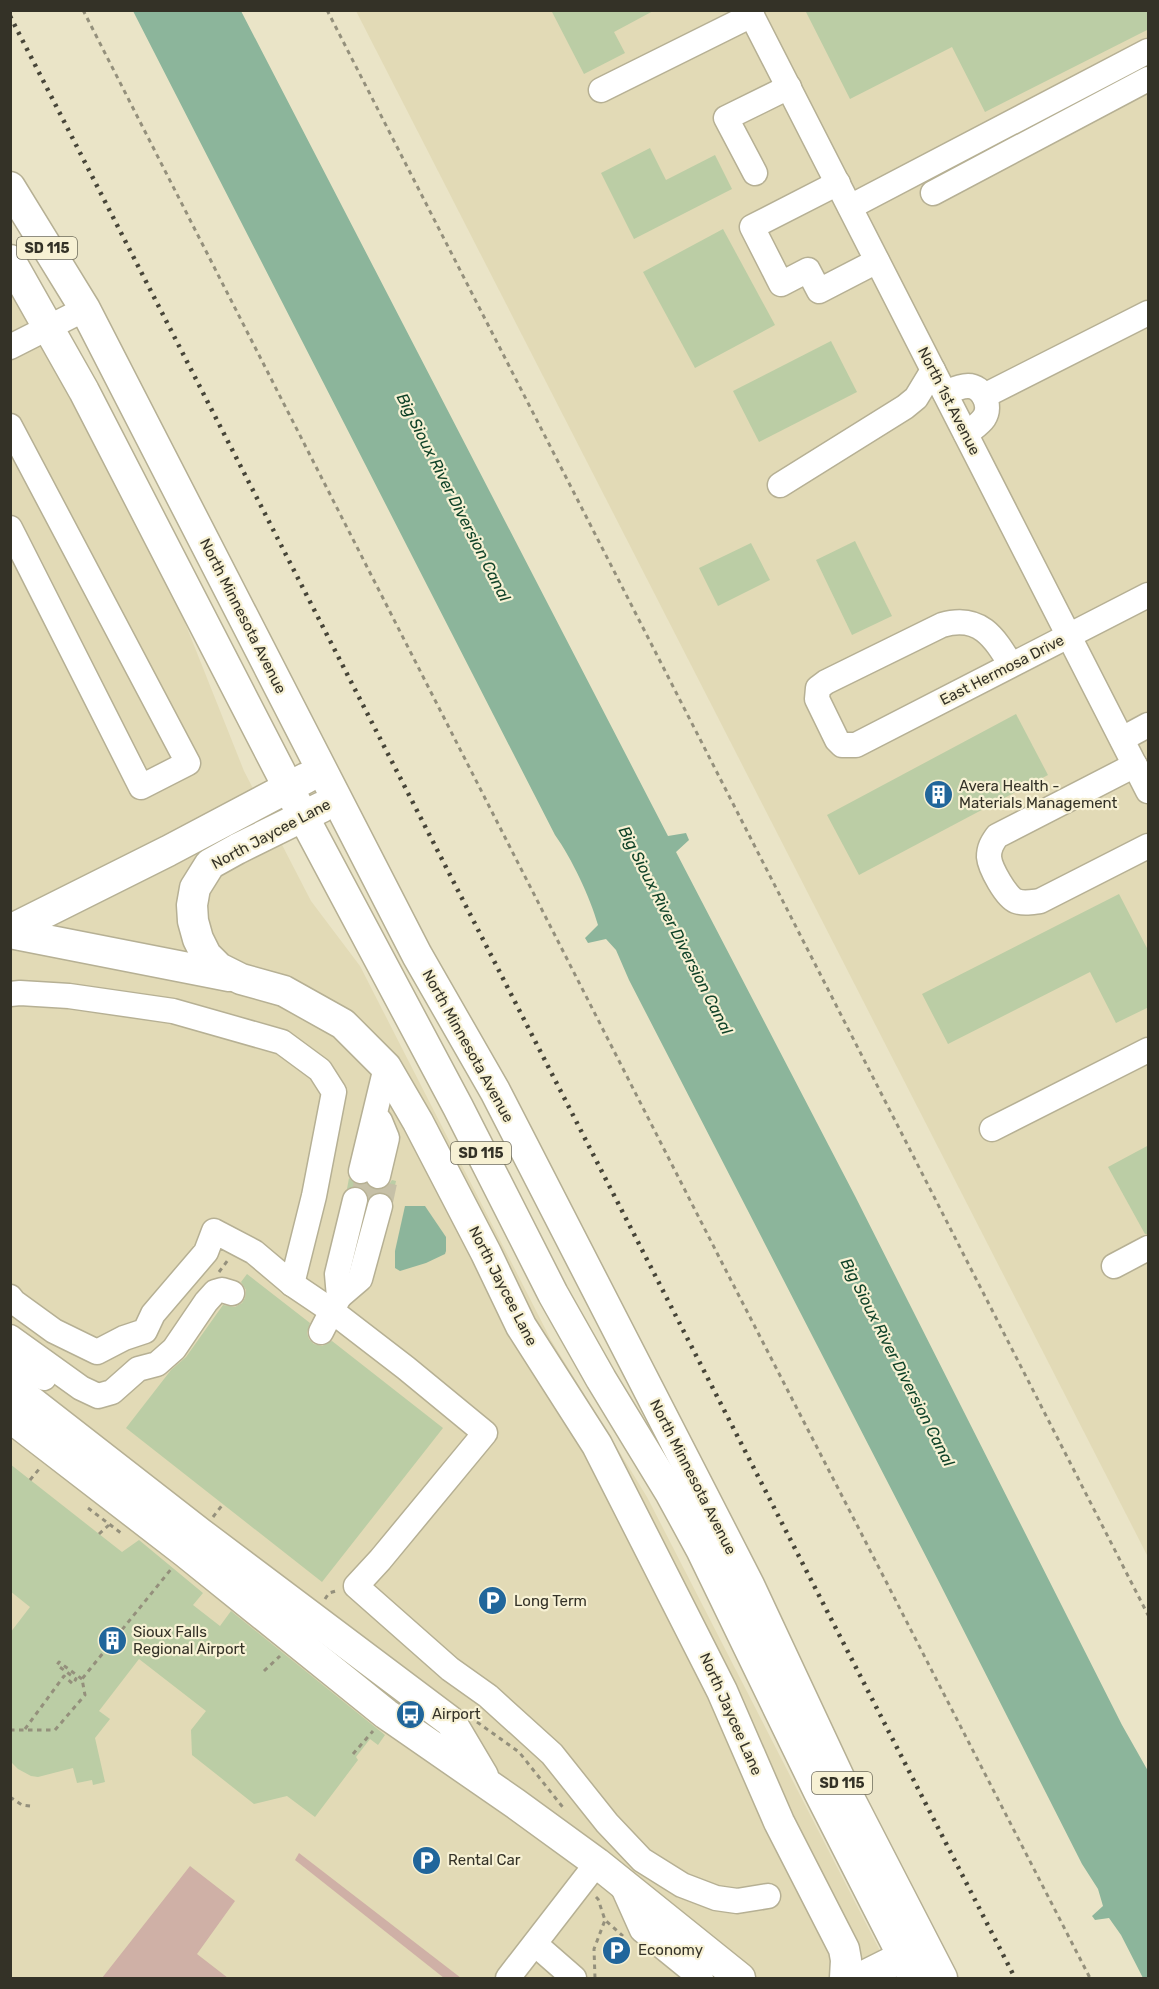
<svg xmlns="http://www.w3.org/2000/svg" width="1159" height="1989" viewBox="0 0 1159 1989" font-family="Rubik,sans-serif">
  <rect width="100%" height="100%" fill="#eae4c7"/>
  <g fill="#e2dab6">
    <path d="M356 11H1148V1557Z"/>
    <path d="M10 283 164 570 244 771 311 901 360 966 551 1340 647 1497 894 1978H11Z"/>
  </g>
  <g fill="#cfb0a6">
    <path d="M299 1853 461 1978H444L295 1860Z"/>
    <path d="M190 1866 235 1901 197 1954 228 1978H102Z"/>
  </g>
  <g fill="#8cb59b">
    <path d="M133 11H241L668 836 686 833 689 840 676 852 855 1196 1122 1725 1148 1771V1978H1143L1121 1935 1109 1918 1095 1920 1092 1916 1103 1906 1098 1889 1082 1864 937 1578 629 980 616 950 606 939 588 943 585 938 598 925C590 897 572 859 555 835Z"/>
    <path d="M405 1206H425L446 1237V1251L445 1254 426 1263 400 1271 395 1268V1251Z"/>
  </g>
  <g fill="#bbcda5">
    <path d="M551 10H655L614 32 625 53 584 74Z"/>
    <path d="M805 10H1149V29L985 112 952 47 850 99Z"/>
    <path d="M650 148 666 180 715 155 732 189 634 239 601 173Z"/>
    <path d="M723 229 775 325 695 368 643 272Z"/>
    <path d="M831 341 857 392 759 442 733 391Z"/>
    <path d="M855 541 892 616 852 635 816 560Z"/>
    <path d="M751 543 770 580 718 606 699 568Z"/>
    <path d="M1016 714 1048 775 859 875 827 815Z"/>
    <path d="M1119 894 1149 952V1007L1116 1023 1090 972 948 1044 922 994Z"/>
    <path d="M1149 1145V1234H1145L1108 1167Z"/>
    <path d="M349 1178 357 1185 367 1184 375 1190 383 1189 388 1186 392 1180 396 1181 392 1199 383 1192H376L369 1198 365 1190 358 1186 347 1189Z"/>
    <path d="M247 1274 310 1323 307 1333 309 1339 314 1344 322 1346 332 1341 443 1428 322 1582 126 1428 171 1370 186 1357 223 1305 235 1307 242 1303 245 1298 246 1290 241 1282Z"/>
    <path d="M10 1464 122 1552 139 1540 203 1593 193 1605 220 1626 231 1611 385 1735 378 1745 370 1739 356 1757 358 1760 315 1817 287 1796 254 1804 192 1755 191 1730 206 1711 139 1659 99 1711 110 1719 95 1738 105 1782 93 1785 92 1780 77 1783 73 1768 38 1777 31 1776 18 1769 12 1763 10 1759V1633L30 1607 10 1591Z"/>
  </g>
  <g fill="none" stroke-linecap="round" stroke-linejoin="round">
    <g stroke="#c6c0a7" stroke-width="24" stroke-dasharray="24 12" stroke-linecap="butt">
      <path d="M362 1201 368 1173"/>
      <path d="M380 1206 386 1178"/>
    </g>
    <defs>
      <g id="minor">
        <path d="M749 10 1148 791"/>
        <path d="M601 90 752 15"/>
        <path d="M755 173 726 118 789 87"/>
        <path d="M838 183 752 227 781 284 808 270 819 291 877 261"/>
        <path d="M933 193 1148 79"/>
        <path d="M850 207 1148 51"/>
        <path d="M10 347 85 309"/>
        <path d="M945 393C952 390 960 386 968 386 983 386 992 406 984 418 980 424 972 429 966 434"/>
        <path d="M984 396 1148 313"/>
        <path d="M10 426 188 763 141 787 10 528"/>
        <path d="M780 485 905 407 916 398 933 370"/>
        <path d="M1011 665C994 637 980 614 942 625L826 682 818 688 817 699 837 740 842 745H856L1148 595"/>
        <path d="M1122 739 1148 725"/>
        <path d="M1135 765 997 836C992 843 989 848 989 857 990 868 1006 897 1016 901 1024 904 1032 902 1040 901L1148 846"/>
        <path d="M10 994 20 993 69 996 173 1011 282 1042 320 1070 334 1092 314 1196 292 1284"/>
        <path d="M992 1129 1148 1050"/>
        <path d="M361 1171 386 1067"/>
        <path d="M378 1176 387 1138 380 1121"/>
        <path d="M1114 1266 1148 1248"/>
        <path d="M10 1297 14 1302 54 1331 97 1352 124 1338 145 1331 153 1314 206 1252 214 1231 254 1252 292 1284 332 1311 406 1368 485 1433 380 1560 356 1586 450 1669 488 1696 552 1754 607 1823 642 1860 682 1885 716 1898 737 1901 768 1896"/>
        <path d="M339 1297 360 1279 380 1206"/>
        <path d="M321 1332 339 1297 337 1274 355 1200"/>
        <path d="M10 1337 81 1388 98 1396 112 1392 138 1369 157 1364 174 1349 206 1302 215 1292 222 1290 232 1293"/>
        <path d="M10 1357 44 1378"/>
        <path d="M621 1883 642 1930 701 1978"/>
        <path d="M535 1944 574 1978"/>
        <path d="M508 1978 597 1863"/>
      </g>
      <g id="major">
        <path d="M10 187 85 309 417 955 495 1091 749 1585 844 1788 942 1978"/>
        <path d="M10 260 84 391 303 816 458 1107 553 1294 601 1379 671 1494 701 1549 819 1792 914 1978"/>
        <path d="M322 807 237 849 210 864 195 888 192 905 193 921 198 939 206 955 219 968 241 979 284 991 343 1024 386 1067 418 1122 486 1253 521 1326 597 1445 722 1691 779 1822 844 1949 846 1960 845 1978"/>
        <path d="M10 930 168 851 306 778"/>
        <path d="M10 933 229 976"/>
        <path d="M10 1385 200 1533 451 1722 483 1776"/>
        <path d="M10 1417 185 1552 386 1714 516 1804 597 1863 740 1978"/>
        <path d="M860 1978 922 1947"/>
      </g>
    </defs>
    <use href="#minor" stroke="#b6b094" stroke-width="27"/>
    <use href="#major" stroke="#b6b094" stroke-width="33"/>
    <g stroke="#94907c" stroke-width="3" stroke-dasharray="4.5 4.5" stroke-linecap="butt">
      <path d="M83 10 717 1253 1090 1978"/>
      <path d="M327 10 1148 1615"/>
      <path d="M219 1272 228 1260"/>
      <path d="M30 1480 40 1468"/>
      <path d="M88 1508 121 1533"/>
      <path d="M213 1517 223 1504"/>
      <path d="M99 1534 109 1525"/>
      <path d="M325 1599 329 1593 339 1590"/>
      <path d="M264 1671 280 1656"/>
      <path d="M477 1722 519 1752 565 1810"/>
      <path d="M25 1729 64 1676 73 1684 76 1679 57 1665 59 1662 82 1679"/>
      <path d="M10 1730H55L85 1695 82 1679 172 1568"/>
      <path d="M353 1754 373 1731"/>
      <path d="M10 1797 22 1805 30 1806"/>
      <path d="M596 1897 598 1899 605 1920 623 1936"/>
      <path d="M595 1978 594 1949 605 1920"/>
    </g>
    <use href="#minor" stroke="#fff" stroke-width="24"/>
    <use href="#major" stroke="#fff" stroke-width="30"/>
    <path stroke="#474538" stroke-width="4.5" stroke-dasharray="3 6" stroke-linecap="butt" d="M10 16 1015 1978"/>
  </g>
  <defs>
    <symbol id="building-disc" viewBox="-11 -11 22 22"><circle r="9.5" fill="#21669b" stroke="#f7f1d4"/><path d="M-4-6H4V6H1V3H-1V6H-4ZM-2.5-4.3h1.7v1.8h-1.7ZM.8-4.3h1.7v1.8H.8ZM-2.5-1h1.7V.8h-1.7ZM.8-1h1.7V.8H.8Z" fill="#fff"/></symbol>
    <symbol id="parking-disc" viewBox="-11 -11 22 22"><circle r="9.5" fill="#21669b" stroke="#f7f1d4"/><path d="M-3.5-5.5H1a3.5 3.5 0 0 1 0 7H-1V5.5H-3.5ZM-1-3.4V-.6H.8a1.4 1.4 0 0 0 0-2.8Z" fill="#fff"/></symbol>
    <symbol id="bus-disc" viewBox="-11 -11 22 22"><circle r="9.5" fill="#21669b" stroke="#f7f1d4"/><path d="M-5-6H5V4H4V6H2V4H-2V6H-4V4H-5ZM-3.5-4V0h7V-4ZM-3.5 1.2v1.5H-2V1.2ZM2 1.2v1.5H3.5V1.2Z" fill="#fff"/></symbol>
  </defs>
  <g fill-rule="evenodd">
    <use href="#building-disc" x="922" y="778" width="33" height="33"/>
    <use href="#parking-disc" x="476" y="1584" width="33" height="33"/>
    <use href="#building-disc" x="96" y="1624" width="33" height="33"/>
    <use href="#bus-disc" x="394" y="1698" width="33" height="33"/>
    <use href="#parking-disc" x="410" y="1844" width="33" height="33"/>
    <use href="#parking-disc" x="600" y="1934" width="33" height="33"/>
  </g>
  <g text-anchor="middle" stroke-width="4.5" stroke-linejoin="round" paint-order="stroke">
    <g fill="#f7f1d4" stroke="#6e6b5b" stroke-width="1.5">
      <rect x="17" y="237" width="60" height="22" rx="4.5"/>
      <rect x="451" y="1142" width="60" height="22" rx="4.5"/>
      <rect x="812" y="1772" width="60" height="22" rx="4.5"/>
    </g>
    <g font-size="14" font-weight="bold" fill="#343227">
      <text x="47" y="253">SD 115</text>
      <text x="481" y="1158">SD 115</text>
      <text x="842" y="1788">SD 115</text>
    </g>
    <g font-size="15" fill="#343227" stroke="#f7f1d4">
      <text transform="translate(949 401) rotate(63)" y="5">North 1st Avenue</text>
      <text transform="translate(243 616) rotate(63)" y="5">North Minnesota Avenue</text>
      <text transform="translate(1002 670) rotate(-27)" y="5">East Hermosa Drive</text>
      <text transform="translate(271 834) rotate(-28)" y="5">North Jaycee Lane</text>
      <text transform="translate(468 1046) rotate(61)" y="5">North Minnesota Avenue</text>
      <text transform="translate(503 1286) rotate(63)" y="5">North Jaycee Lane</text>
      <text transform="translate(693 1477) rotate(63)" y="5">North Minnesota Avenue</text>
      <text transform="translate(731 1714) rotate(66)" y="5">North Jaycee Lane</text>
    </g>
    <g font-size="15" fill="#343227" stroke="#f7f1d4" text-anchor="start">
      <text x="959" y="791">Avera Health -<tspan x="959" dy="17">Materials Management</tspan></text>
      <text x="514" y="1606">Long Term</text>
      <text x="133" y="1637">Sioux Falls<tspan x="133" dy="17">Regional Airport</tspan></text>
      <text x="432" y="1719">Airport</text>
      <text x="448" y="1865">Rental Car</text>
      <text x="638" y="1955">Economy</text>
    </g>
    <g font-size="16" font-style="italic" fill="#0f4228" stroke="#f7f1d4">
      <text transform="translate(454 497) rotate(63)" y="6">Big Sioux River Diversion Canal</text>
      <text transform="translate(676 930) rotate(63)" y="6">Big Sioux River Diversion Canal</text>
      <text transform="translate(898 1362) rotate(63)" y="6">Big Sioux River Diversion Canal</text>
    </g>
  </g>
  <rect width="1159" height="1989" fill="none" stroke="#343227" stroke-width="24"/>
</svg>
